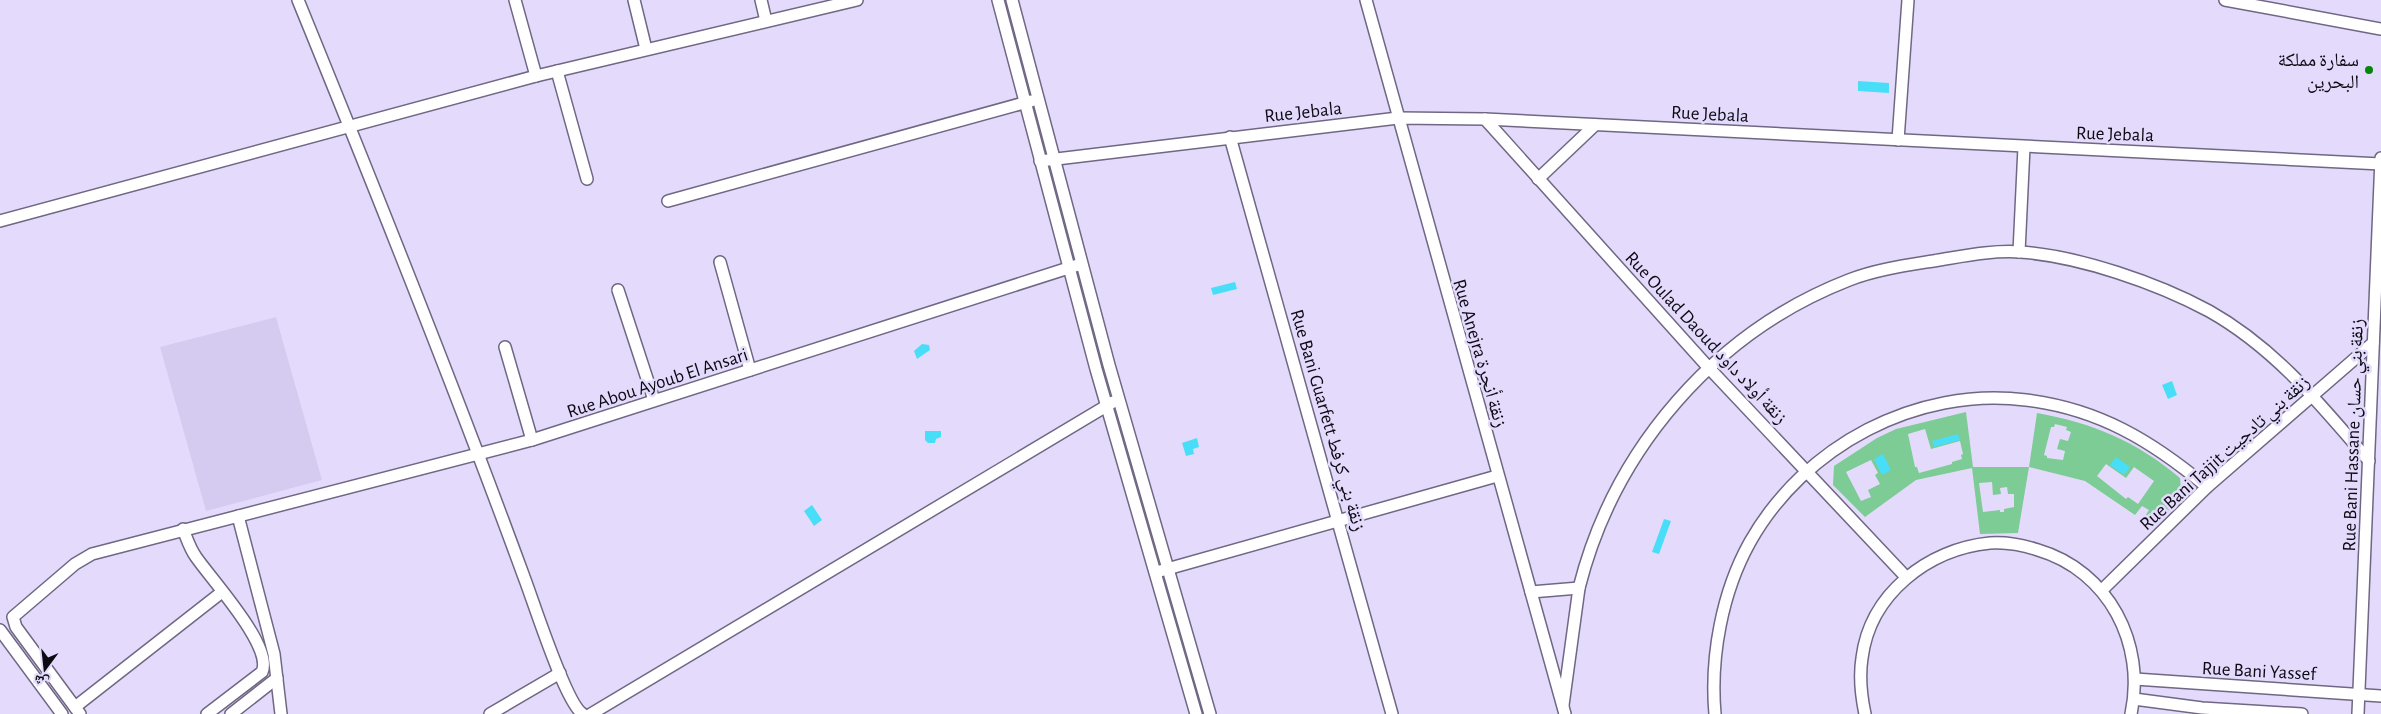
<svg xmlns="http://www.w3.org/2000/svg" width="2381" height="714" viewBox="0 0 2381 714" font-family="'Alegreya Sans','Noto Naskh Arabic',sans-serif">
  <rect width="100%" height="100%" fill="#e4dbfc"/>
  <path fill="#d5cbf1" d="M276 317 322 480 206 511 160 347Z"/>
  <path fill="#7dcb95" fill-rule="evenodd" d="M1966 412 1973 467H2029L2037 413C2093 423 2136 441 2180 478L2182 499 2151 525 2143 520 2149 510 2142 506 2135 515 2085 481 2029 467 2018 533 1980 534 1972 468 1916 480 1865 517 1833 485 1834 466 1877 438 1896 429ZM2055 424 2067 427 2066 430 2071 432 2068 441 2060 439 2057 449 2065 451 2063 460 2047 458V456L2044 455 2051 427H2054ZM1925 429 1931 449 1960 441 1963 454 1961 455 1962 459 1952 462V464L1919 473 1917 467H1915L1908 434ZM1871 460 1878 473 1875 475 1880 484 1868 490 1871 497 1861 501 1846 472ZM2106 464 2126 478 2134 467 2154 481 2138 504 2128 497 2126 499 2097 476ZM1992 482 1993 495 2001 494 2000 488 2007 487 2008 494H2014V507L2004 509V512H2000V510L1983 512 1979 483Z"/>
  <g fill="#49def7">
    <path d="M1858 81 1889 83V93L1858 91Z"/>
    <path d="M1235 282 1237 289 1213 295 1211 288Z"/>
    <path d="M922 344 929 345 930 350 917 359 914 351Z"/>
    <path d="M2172 381 2177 395 2168 399 2162 385Z"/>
    <path d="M925 431H941V437L936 439 935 443H928L925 440Z"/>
    <path d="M1958 434 1960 440 1934 447 1932 441Z"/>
    <path d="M1197 438 1199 447 1193 449 1194 454 1186 456 1182 443Z"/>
    <path d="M1883 454 1891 470 1882 475 1874 459Z"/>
    <path d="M2116 457 2130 467 2124 475 2110 465Z"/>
    <path d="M812 505 822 520 814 526 804 511Z"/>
    <path d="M1664 519 1671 521 1659 554 1652 552Z"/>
  </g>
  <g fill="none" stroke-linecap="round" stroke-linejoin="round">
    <defs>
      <g id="minor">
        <path d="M298 0C376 191 453 383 524 577 533 600 566 705 583 714"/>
        <path d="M515 0 536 76"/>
        <path d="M634 0 646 49"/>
        <path d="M761 0 766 21"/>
        <path d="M998 0 1096 369 1196 714"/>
        <path d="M1012 0 1109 365 1210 714"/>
        <path d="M1366 0 1565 714"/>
        <path d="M2225 0 2381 29"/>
        <path d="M557 71 587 179"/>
        <path d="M1485 119 1708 367 1906 577"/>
        <path d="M1230 137 1392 714"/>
        <path d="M1898 140 1908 0"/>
        <path d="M1040 161 1398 118 1485 119 2381 164"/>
        <path d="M1538 179 1595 125"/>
        <path d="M668 201 1031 101"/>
        <path d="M0 221 536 76 857 0"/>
        <path d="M2019 252 2024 147"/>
        <path d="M720 262 750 370"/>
        <path d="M618 290 654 400"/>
        <path d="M505 347 532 440"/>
        <path d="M238 516 274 654 281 714"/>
        <path d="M183 529C187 539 190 549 196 557 211 579 274 647 262 672L207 714"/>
        <path d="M1160 571 1497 476"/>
        <path d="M2102 590 2207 487 2373 343"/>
        <path d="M1531 592 1579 588"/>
        <path d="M0 630 62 714"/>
        <path d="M2135 679 2381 696"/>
        <path d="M2134 699 2202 708 2302 714"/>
        <path d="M1563 705 1579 588C1614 449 1715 332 1849 280 1877 269 1909 265 1939 260 1964 256 1994 250 2020 252 2079 256 2157 283 2209 311 2275 348 2321 405 2369 461"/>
        <path d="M75 707 222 592"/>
        <path d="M80 714 16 627 13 617 75 564 92 554 532 440 1081 264"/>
        <path d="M231 714 277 678"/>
        <path d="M490 714 560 673"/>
        <path d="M591 714 1113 402"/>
        <path d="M1715 714C1710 657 1722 592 1750 542 1804 446 1917 386 2026 400 2099 409 2152 441 2207 487"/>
        <path d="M1865 714C1861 695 1859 677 1862 658 1870 594 1928 549 1990 543 2006 542 2023 545 2038 550 2109 571 2146 644 2131 714"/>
        <path d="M2358 714 2381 158"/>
      </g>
    </defs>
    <use href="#minor" stroke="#6f6783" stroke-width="14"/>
    <use href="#minor" stroke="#fff" stroke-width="11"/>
  </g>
  <circle fill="#058608" stroke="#e4dbfc" stroke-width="2" cx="2369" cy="70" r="5"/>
  <g text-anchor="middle" stroke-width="5" stroke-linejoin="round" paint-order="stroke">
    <g font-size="19" fill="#0d0a14" stroke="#e4dbfc" text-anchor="end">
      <text x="2359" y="66">سفارة مملكة<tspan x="2359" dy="22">البحرين</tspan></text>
    </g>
    <g font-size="19" fill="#0d0a14" stroke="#e4dbfc">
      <text transform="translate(1303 111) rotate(-6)" y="7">Rue Jebala</text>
      <text transform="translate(1710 113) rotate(3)" y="7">Rue Jebala</text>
      <text transform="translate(2115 133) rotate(2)" y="7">Rue Jebala</text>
      <text transform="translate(1707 337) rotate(47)" y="7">Rue Oulad Daoud زنقة أولاد داود</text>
      <text transform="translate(1481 353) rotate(74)" y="7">Rue Anejra زنقة أنجرة</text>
      <text transform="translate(657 382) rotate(-18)" y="7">Rue Abou Ayoub El Ansari</text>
      <text transform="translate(1329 420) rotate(74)" y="7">Rue Bani Guarfett زنقة بني كرفط</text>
      <text transform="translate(2352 435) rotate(-88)" y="7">Rue Bani Hassane زنقة بني حسان</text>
      <text transform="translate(2224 452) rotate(-42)" y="7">Rue Bani Tajjit زنقة بني تادجيت</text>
      <text transform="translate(2259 670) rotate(3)" y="7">Rue Bani Yassef</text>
    </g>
  </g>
  <g transform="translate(45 669) rotate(195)" stroke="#e4dbfc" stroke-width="4" paint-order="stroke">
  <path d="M0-4L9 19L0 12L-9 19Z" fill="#0d0a14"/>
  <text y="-8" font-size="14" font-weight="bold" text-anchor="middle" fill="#0d0a14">ش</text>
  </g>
</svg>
